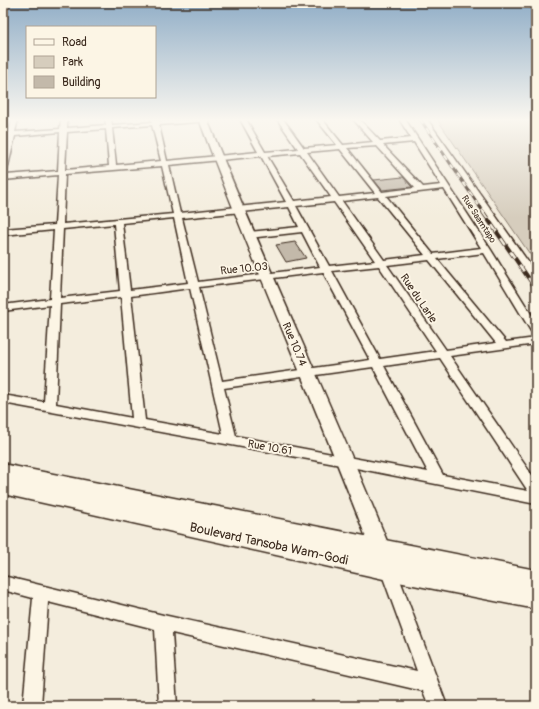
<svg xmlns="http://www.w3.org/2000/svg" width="539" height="709" viewBox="0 0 539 709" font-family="Pangolin,sans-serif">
  <rect width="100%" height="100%" fill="#f4eddd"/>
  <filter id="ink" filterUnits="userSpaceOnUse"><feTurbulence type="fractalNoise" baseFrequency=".025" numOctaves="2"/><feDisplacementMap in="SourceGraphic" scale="8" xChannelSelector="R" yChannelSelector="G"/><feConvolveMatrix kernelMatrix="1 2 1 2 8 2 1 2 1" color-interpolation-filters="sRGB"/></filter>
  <g filter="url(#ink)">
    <path fill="#d6cdbd" stroke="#887c6e" d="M437 119H536V263Z"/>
    <g fill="#c3b9aa" stroke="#3b2a1e">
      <path d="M403 177 412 187 382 190 374 180Z"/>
      <path d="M295 242 306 258 286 262 276 245Z"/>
    </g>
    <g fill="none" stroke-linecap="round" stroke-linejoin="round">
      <defs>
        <g id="minor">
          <path d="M12 119H18L15 132 60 129 61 119H67V128L106 125 105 119H111L112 125 152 122 151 119H157L158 121 212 119 209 121 159 125 167 161 258 152 240 119H246L265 152 298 149 277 119H283L304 148 337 145 316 119H322L343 145 373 142 353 119H359L380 141 411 138 399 119H405L491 250 536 322V334L531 331 484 253 437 259 506 342 536 338V344L450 356 536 481V504L346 466 3 403V395L44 402 50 305 3 311V305L50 299 54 230 3 235V229L55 225 58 175 3 180V159L8 137H3V133H9ZM152 125 161 161 116 165 112 128ZM106 129 109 166 65 170 67 132ZM60 132 58 171 6 175 15 136ZM414 142 441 185 423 187 383 145ZM377 146 415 188 382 192 347 148ZM340 149 375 193 339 197 307 152ZM300 153 331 197 294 201 267 156ZM261 156 286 202 180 213 169 165ZM162 166 173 214 63 224 65 174ZM444 189 481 248 433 254 386 196ZM378 197 425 255 384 260 342 201ZM334 202 375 261 329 266 296 206ZM289 207 299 227 249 232 245 235 249 238 302 232 320 267 198 282 182 218ZM174 218 188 283 130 290 122 223ZM114 224 120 291 60 298 63 229ZM429 260 496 343 446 350 387 265ZM379 266 436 351 380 359 332 271ZM323 272 370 360 222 381 199 287ZM190 288 223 434 145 420 131 296ZM121 297 132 418 56 404 60 304ZM440 358 528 491 443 475 384 366ZM373 367 428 472 236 436 224 388Z"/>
          <path d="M421 119H427L536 273V283L533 282Z"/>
          <path d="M388 562 393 564 396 569 447 706H429L423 691 172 633 177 706H159L155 629 48 602 41 706H23L33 598 3 590V576L163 615 417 671 380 569 383 564Z"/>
        </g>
        <path id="secondary" d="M199 119H207C266 266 334 409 393 556L390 562 383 565 376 562 373 556C318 409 253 266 199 119Z"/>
        <path id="primary" d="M3 464 536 570V609L388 580 3 494Z"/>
      </defs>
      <use href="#minor" stroke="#3b2a1e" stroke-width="3"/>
      <use href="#secondary" stroke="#3b2a1e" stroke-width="3"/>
      <use href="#primary" stroke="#3b2a1e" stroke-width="3"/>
      <use href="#minor" fill="#fcf5e5" fill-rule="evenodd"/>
      <use href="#secondary" fill="#fcf5e5" fill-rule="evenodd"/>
      <use href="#primary" fill="#fcf5e5" fill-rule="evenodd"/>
      <defs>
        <path id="rail-far1" d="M420 119 484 213"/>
        <path id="rail" d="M483 212 536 289"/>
      </defs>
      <use href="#rail-far1" stroke="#3b2a1e" stroke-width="3"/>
      <use href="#rail" stroke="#3b2a1e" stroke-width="4"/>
      <use href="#rail-far1" stroke="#fcf5e5" stroke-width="2" stroke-dasharray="5.5" stroke-linecap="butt"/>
      <use href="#rail" stroke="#fcf5e5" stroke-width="2.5" stroke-dasharray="8" stroke-linecap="butt"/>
    </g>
  </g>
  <linearGradient id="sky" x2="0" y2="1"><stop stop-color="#91aec7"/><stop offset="0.55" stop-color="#faf7f0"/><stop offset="1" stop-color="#faf7f0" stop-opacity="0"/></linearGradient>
  <rect width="539" height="218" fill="url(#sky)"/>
  <g text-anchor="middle" stroke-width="3.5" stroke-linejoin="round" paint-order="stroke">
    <g font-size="9" fill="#3b2a1e" stroke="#fcf5e5">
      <text transform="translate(479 219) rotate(57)" y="3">Rue Saamtapo</text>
    </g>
    <g font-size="11" fill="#3b2a1e" stroke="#fcf5e5">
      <text transform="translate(244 268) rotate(-6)" y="4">Rue 10.03</text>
      <text transform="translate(419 298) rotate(56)" y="4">Rue du Larle</text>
      <text transform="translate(295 344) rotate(67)" y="4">Rue 10.74</text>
      <text transform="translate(270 447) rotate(10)" y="4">Rue 10.61</text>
    </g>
    <g font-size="13" fill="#3b2a1e" stroke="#fcf5e5">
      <text transform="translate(269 543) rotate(12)" y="5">Boulevard Tansoba Wam-Godi</text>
    </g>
  </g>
  <rect width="539" height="709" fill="none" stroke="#fcf5e5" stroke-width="16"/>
  <rect x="8" y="8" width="523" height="693" fill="none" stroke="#3b2a1e" stroke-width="1.5" filter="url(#ink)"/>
  <rect x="26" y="26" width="130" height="72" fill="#fcf5e5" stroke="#afa495"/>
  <rect x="34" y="39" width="20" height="6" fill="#fcf5e5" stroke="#afa495"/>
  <text x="62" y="46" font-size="12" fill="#3b2a1e">Road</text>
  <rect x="34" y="56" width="20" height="12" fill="#d6cdbd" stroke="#afa495"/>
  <text x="62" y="66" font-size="12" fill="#3b2a1e">Park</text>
  <rect x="34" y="76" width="20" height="12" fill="#c3b9aa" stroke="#afa495"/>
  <text x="62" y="86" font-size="12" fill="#3b2a1e">Building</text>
</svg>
